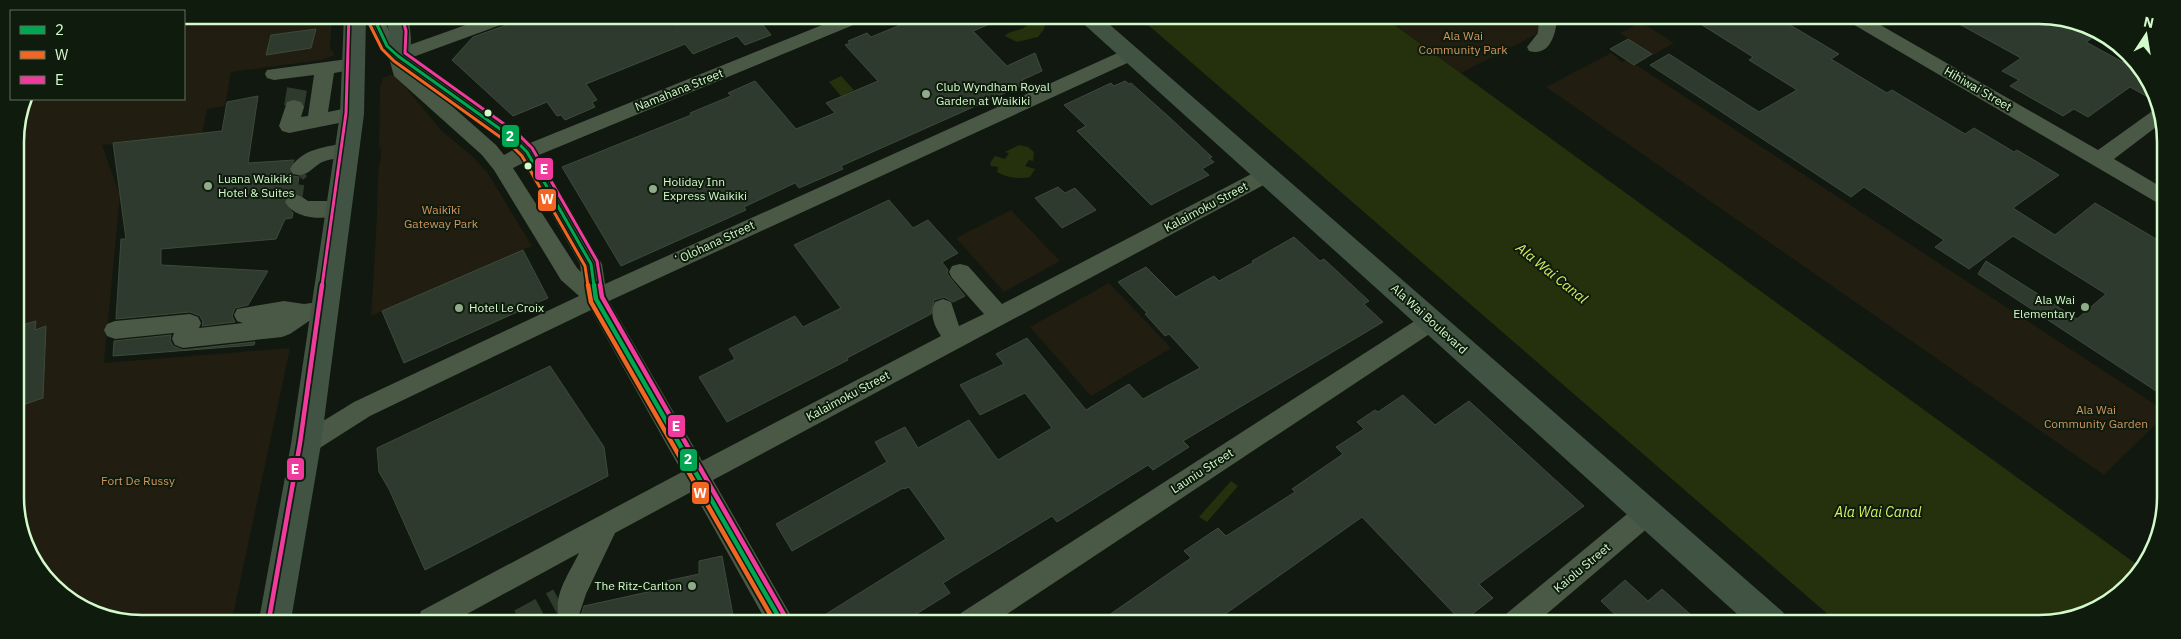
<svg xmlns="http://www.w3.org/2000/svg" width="2181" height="639" viewBox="0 0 2181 639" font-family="'IBM Plex Sans',sans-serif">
  <rect width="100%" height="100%" fill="#111810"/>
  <g fill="#211d10">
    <path d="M184 15H327V18L332 17 330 48 335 55 322 60 231 72 225 106 207 109 202 136 102 145 120 195 104 363 290 348 232 620H109L47 581 17 521 15 134 23 99H184Z"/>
    <path d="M1385 18H1568L1461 73Z"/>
    <path d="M1641 22 1674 43 1653 55 1620 33Z"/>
    <path d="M1611 53 1622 62 1627 59 2162 409V418L2104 475 1546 87Z"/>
    <path d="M390 75 396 76 442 131 472 156 487 172 532 246 371 316C374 270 377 224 378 177 378 167 382 157 381 147L379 151 380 87 383 78Z"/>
    <path d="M1011 210 1060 261 1004 292 956 238Z"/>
    <path d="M1109 283 1171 348 1091 396 1030 327Z"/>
  </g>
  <g fill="#24310c">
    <path d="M1139 17 1385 18 2143 569 2117 598 2047 624 1838 623Z"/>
    <path d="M1037 19 1045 23 1044 29 1038 37 1017 42 1005 36C1012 28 1026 33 1030 20Z"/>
    <path d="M841 76 854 90 841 96 829 82Z"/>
    <path d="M1019 145 1028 147 1034 152 1033 161 1029 160 1025 166 1035 169 1030 177C1018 179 1007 178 997 172L998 167 991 166 990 163 995 156 1005 159 1009 153 1005 152Z"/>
    <path d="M1231 481 1238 486 1207 522 1199 517Z"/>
  </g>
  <g fill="#2e3a2d" stroke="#3d4b3a">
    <path d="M519 16H668L676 26 702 16H756L771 35 745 45 737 36 693 54 685 44 586 84 597 100 592 102 595 107 565 120 561 115 557 116 547 102 513 116 452 60 473 37 515 22Z"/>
    <path d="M920 17H1007L973 31 1007 66 1035 53 1042 71 1022 80 1025 84 841 166 843 169 799 188 795 183 744 207 746 210 621 266 562 167 691 115 690 113 731 96 728 93 755 81 796 129 835 113 826 103 878 81 845 45 850 43 848 41 867 33 871 37Z"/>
    <path d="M1691 18 1780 19 1839 54 1831 59 1887 93 1892 90 1965 134 1974 128 2014 152 2017 150 2059 175 2013 208 2055 235 2095 203 2163 243 2162 395 1978 274 1986 261 2077 319 2106 294 2013 236 1969 269 1935 247 1944 240 1864 187 1851 197 1650 65 1669 54 1759 112 1797 90 1749 60 1753 57Z"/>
    <path d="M1950 19H2072L2097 35 2086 42 2141 72 2155 101 2130 87 2088 117 2074 109 2063 116 2010 86 2019 80 2002 71 2021 58Z"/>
    <path d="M316 29 311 48 266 55 271 35Z"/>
    <path d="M1628 39 1652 54 1634 65 1610 49Z"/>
    <path d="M1125 81 1129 84 1131 83 1168 116 1212 157 1209 158 1214 162 1202 169 1209 175 1151 205 1077 131 1086 126 1064 105 1111 83 1114 86Z"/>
    <path d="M258 96 248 163 294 160 288 170 293 176 299 177 296 193 287 195 283 202 293 213 292 218 285 219 276 239 161 249V265L268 271 248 305 235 308 232 316 235 322 202 326 203 322 200 316 190 312 116 319 121 239H126L113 143 222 131 227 102Z"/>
    <path d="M1058 187 1065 193 1075 188 1096 210 1062 228 1035 198Z"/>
    <path d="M889 200 913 228 928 220 958 253 942 262 948 270 947 273 951 279 965 296 953 302 944 297 934 300 931 314 847 358 848 360 727 422 699 377 735 359 729 349 795 316 803 327 841 308 794 245Z"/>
    <path d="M1294 237 1320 261 1324 259 1369 301 1364 304 1383 322 1183 441 1189 447 1153 470 1148 465 1057 522 1052 516 943 583 950 593 905 621H815L946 539 909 487 904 489 903 488 792 551 776 524 887 462 875 442 905 427 918 448 969 420 998 460 1052 428 1025 393 980 415 960 385 1004 364 996 354 1027 338 1086 410 1129 384 1143 399 1200 368 1169 334 1165 336 1145 314 1147 313 1118 282 1146 267 1176 297 1214 276 1219 281 1254 262 1252 261Z"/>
    <path d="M523 250 548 298 404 363 382 311Z"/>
    <path d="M36 321 35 330 46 326 43 398 17 407 18 326Z"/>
    <path d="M171 335 170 340 173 346 183 350 255 342 254 345 113 356 114 341Z"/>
    <path d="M550 366 604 447 608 476 425 570 389 489 379 472 377 448Z"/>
    <path d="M1403 395 1435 425 1469 401 1584 506 1479 584 1493 598 1462 622 1362 517 1214 622H1099L1191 558 1184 551 1218 528 1226 536 1295 492 1292 489 1343 454 1336 447 1364 429 1357 422 1375 410 1378 412Z"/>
    <path d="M722 556 734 621H576L580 619 584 606 657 590V583L699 574V561Z"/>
    <path d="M1625 580 1648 601 1662 589 1700 623H1624L1601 601Z"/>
  </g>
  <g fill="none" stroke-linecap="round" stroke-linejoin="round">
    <g stroke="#2e3a2c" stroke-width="20" stroke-dasharray="20 10" stroke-linecap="butt">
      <path d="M294 107 297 89"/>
      <path d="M295 202 292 200 296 173 300 169"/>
    </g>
    <path stroke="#2e3a2c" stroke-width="24" stroke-dasharray="24 12" stroke-linecap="butt" d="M520 621 559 600"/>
    <g fill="#4a5846" fill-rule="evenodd">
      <path d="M364 16H382L395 43 401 48 491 16H517L514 20 413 57 521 134 530 143 842 17H866L863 21 539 155 602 264 605 284 1122 51 1129 49 1136 51 1138 55 1136 59 609 301 702 461 941 336C934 326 929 313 935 302L943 299 951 302 959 326 984 314 952 278 949 272 952 266 960 264 968 266 1002 304 1259 170 1266 168 1273 170 1276 175 1273 180 713 480 794 621H766L693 491 615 533 586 594 578 618 571 621 560 618C551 598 570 572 579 553L456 620H418L421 611 682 472 591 310 370 416 315 451 306 454 297 451 294 444 297 437 354 402 579 296 561 280 494 170 482 155 394 76 389 58 378 46ZM437 93 507 144 513 150 504 155 496 145ZM523 163 580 264 581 272 577 268 513 168Z"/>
      <path d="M1539 18H1557C1556 34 1550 57 1529 51L1527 47 1538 33Z"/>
      <path d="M1848 19H1870L2098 150 2158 107 2164 121 2114 159 2163 188V204L2156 202 1851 23Z"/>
      <path d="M355 58 362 60 364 64 362 68 334 73 328 112 352 107 359 109 362 114 359 119 289 133 282 131 279 126 287 102 294 100 301 102 304 107 301 117 308 116 314 75 274 80 267 78 265 74 267 70Z"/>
      <path d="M347 143 354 145 357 150 354 155C345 158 334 158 325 161 312 165 309 179 293 174L290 169C302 148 326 147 347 143Z"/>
      <path d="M295 194 302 197 308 201H339L346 204 349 209 346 214C327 220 296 221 285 202L288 197Z"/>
      <path d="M284 301 304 304 325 301 333 304 336 310 333 316 309 321 290 334 282 337 183 348 175 345 172 339 174 333 115 339 107 336 104 330 107 324 115 321 190 314 198 317 201 323 199 328 243 323 237 321 234 315 237 309Z"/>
      <path d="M1432 312 1440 315 1443 321 1440 327 995 622 958 621 961 613 1424 315Z"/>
      <path d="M1647 502 1656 505 1660 513 1656 521 1536 623H1503L1506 614 1638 505Z"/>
    </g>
    <g fill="#415443" fill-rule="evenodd">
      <path d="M344 15H366L364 114 321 444 291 620H259L291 444 340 114Z"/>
      <path d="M385 16H407C411 30 414 48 406 61L398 63 390 61 387 56 389 31Z"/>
      <path d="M1076 17H1101L1783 612 1787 623H1747Z"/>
    </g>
    <defs>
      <path id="bus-1-far1" d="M373 16 387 46 398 56 514 139 527 152 591 264 594 286"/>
      <path id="bus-1" d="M594 285 596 299 781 621"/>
      <path id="bus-2-far1" d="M367 19 382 49 394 61 510 144 522 156 585 266 588 286"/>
      <path id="bus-2" d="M588 285 591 302 774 621"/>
      <g id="bus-3-far1">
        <path d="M402 16 406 31 405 53 518 134 532 148 597 261 601 286"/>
        <path d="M322 286 346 113 349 15"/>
      </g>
      <g id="bus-3">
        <path d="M600 285 602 297 786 618"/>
        <path d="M269 619 300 443 322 285"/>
      </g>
    </defs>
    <use href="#bus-1-far1" stroke="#0e1b0d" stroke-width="6"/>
    <use href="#bus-1" stroke="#0e1b0d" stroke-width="8"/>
    <use href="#bus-2-far1" stroke="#0e1b0d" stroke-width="6"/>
    <use href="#bus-2" stroke="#0e1b0d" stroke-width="8"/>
    <use href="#bus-3-far1" stroke="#0e1b0d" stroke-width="6"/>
    <use href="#bus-3" stroke="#0e1b0d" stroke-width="8"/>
    <use href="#bus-1-far1" stroke="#00a651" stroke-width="3"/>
    <use href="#bus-1" stroke="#00a651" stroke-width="4.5"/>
    <use href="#bus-2-far1" stroke="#f26522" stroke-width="3"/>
    <use href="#bus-2" stroke="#f26522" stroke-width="4.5"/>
    <use href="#bus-3-far1" stroke="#f13a9d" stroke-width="3"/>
    <use href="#bus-3" stroke="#f13a9d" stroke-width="4.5"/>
  </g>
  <g fill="#8fab8a" stroke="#0e1b0d" stroke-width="2">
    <circle cx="926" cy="94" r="5"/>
    <circle cx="208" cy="186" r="5"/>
    <circle cx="653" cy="189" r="5"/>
    <circle cx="2085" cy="307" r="5"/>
    <circle cx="459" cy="308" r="5"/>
    <circle cx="692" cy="586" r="5"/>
  </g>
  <g fill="#d3facb" stroke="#0e1b0d" stroke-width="2">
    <circle cx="488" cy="113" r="4.5"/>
    <circle cx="528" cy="166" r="4.5"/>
  </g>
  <g text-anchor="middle" stroke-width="4" stroke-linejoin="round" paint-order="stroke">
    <g font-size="12" fill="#d2955f" stroke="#0e1b0d">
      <text x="1463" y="40">Ala Wai<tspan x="1463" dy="14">Community Park</tspan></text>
      <text x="441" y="214">Waikīkī<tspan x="441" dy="14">Gateway Park</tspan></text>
      <text x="2096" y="414">Ala Wai<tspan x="2096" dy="14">Community Garden</tspan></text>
      <text x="138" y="485">Fort De Russy</text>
    </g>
    <g font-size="12" fill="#d3facb" stroke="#0e1b0d" text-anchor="start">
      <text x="936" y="91">Club Wyndham Royal<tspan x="936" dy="14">Garden at Waikiki</tspan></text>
      <text x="218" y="183">Luana Waikiki<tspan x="218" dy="14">Hotel &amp; Suites</tspan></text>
      <text x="663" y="186">Holiday Inn<tspan x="663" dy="14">Express Waikiki</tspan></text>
      <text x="2075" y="304" text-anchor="end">Ala Wai<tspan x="2075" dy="14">Elementary</tspan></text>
      <text x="469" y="312">Hotel Le Croix</text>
      <text x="682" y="590" text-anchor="end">The Ritz-Carlton</text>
    </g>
    <g font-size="12" fill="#d3facb" stroke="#0e1b0d">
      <text transform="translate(1978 89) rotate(30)" y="4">Hihiwai Street</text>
      <text transform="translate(679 90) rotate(-22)" y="4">Namahana Street</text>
      <text transform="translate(1206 207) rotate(-28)" y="4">Kalaimoku Street</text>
      <text transform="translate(714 243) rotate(-25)" y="4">ʻOlohana Street</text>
      <text transform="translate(1429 319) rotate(42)" y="4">Ala Wai Boulevard</text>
      <text transform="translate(848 396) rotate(-28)" y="4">Kalaimoku Street</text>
      <text transform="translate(1202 471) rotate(-33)" y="4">Launiu Street</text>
      <text transform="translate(1582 568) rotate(-40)" y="4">Kaiolu Street</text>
    </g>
    <g font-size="14" font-style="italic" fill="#d6f163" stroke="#0e1b0d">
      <text transform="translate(1552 273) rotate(39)" y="5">Ala Wai Canal</text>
      <text x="1878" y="517">Ala Wai Canal</text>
    </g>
  </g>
  <path d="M0 0H2181V639H0ZM142 24H2039A118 118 0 0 1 2157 142V497A118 118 0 0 1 2039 615H142A118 118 0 0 1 24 497V142A118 118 0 0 1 142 24Z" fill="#0e1b0d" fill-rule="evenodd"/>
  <path fill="none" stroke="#d3facb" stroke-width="2.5" d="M142 24H2039A118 118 0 0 1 2157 142V497A118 118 0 0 1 2039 615H142A118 118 0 0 1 24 497V142A118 118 0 0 1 142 24Z"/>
  <g stroke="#0e1b0d" stroke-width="2">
    <rect x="501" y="124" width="19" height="24" rx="5" fill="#00a651"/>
    <rect x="534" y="157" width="20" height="24" rx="5" fill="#f13a9d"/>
    <rect x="537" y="188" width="20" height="24" rx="5" fill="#f26522"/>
    <rect x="667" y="414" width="19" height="24" rx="5" fill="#f13a9d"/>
    <rect x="679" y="448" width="19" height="24" rx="5" fill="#00a651"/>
    <rect x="286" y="457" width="19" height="24" rx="5" fill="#f13a9d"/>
    <rect x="691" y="481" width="19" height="24" rx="5" fill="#f26522"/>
  </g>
  <g font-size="14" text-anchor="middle" font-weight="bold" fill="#fff">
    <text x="510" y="141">2</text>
    <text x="544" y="174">E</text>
    <text x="547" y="204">W</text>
    <text x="676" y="431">E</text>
    <text x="688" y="464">2</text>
    <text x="295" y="474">E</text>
    <text x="700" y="498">W</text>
  </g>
  <rect x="10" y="10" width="175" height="90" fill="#0e1b0d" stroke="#5d7459"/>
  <rect x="20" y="26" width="25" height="8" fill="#00a651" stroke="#5d7459"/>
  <text x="55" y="35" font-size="15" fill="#d3facb">2</text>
  <rect x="20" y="51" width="25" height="8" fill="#f26522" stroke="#5d7459"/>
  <text x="55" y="60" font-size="15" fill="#d3facb">W</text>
  <rect x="20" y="76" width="25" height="8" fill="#f13a9d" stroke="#5d7459"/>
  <text x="55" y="85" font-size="15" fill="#d3facb">E</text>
  <g transform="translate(2146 35) rotate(12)" stroke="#0e1b0d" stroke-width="4" paint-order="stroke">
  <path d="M0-4L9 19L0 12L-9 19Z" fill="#d3facb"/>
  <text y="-8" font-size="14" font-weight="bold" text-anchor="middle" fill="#d3facb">N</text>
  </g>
</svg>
